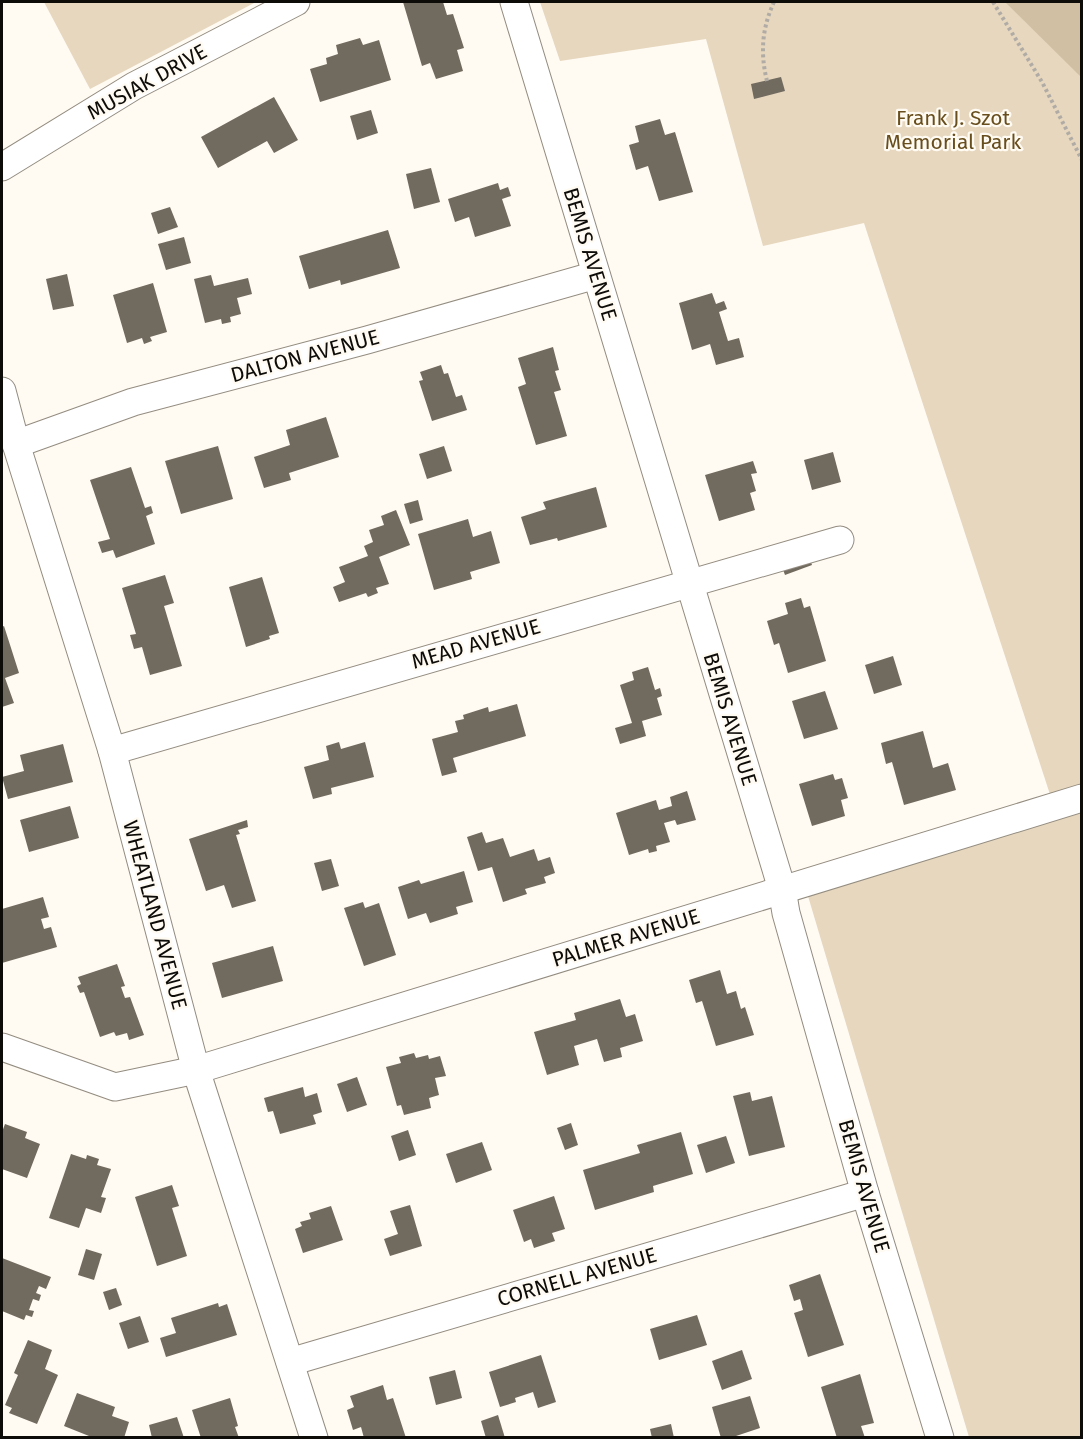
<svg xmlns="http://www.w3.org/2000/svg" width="1083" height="1439" viewBox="0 0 1083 1439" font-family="'Fira Sans',sans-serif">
  <rect width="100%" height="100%" fill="#fffaf2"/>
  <g fill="#e6d7be">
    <path d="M44 2H256L90 89Z"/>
    <path d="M540 2H1081V1437H969L808 896 1058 819 864 223 763 246 706 39 560 61Z"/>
  </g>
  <path fill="#d0bfa2" d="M1005 2H1081V77Z"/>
  <g fill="#716a5f">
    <path d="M403 2H443L447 15 453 14 464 48 457 50 463 71 436 79 430 63 422 66Z"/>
    <path d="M360 38 363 45 379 40 391 80 320 102 310 69 327 64 326 58 338 54 336 45Z"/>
    <path d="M781 77 785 91 754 99 751 84Z"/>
    <path d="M274 97 298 140 274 153 267 141 218 168 201 137Z"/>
    <path d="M371 110 378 133 357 140 350 116Z"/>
    <path d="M660 119 665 135 675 132 693 192 659 201 648 166 636 170 629 145 639 142 635 126Z"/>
    <path d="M431 168 440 202 414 209 406 174Z"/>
    <path d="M498 183 500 190 508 187 511 196 502 199 511 226 475 237 469 217 455 222 448 199Z"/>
    <path d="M170 207 178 227 158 234 151 213Z"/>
    <path d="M388 230 400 268 341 285 340 280 309 289 299 256Z"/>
    <path d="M184 237 191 263 166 270 158 244Z"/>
    <path d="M67 274 74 306 53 310 46 279Z"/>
    <path d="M211 275 214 286 248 278 252 294 237 298 241 314 230 317 231 322 222 324 221 319 205 323 194 279Z"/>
    <path d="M153 283 167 332 150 337 152 341 144 344 142 338 127 343 113 295Z"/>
    <path d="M712 293 716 304 724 301 727 309 719 312 728 341 739 338 744 357 716 365 710 344 692 350 679 303Z"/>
    <path d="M553 347 559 370 555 371 561 390 554 392 567 436 536 445 518 387 526 384 518 358Z"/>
    <path d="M441 365 444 374 448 373 456 397 462 395 467 410 432 421 419 381 423 380 420 372Z"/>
    <path d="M326 417 339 457 289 473 291 480 264 488 254 457 290 445 286 430Z"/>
    <path d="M218 446 233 499 181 514 165 461Z"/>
    <path d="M444 446 452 471 427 479 419 454Z"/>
    <path d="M833 452 841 482 812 490 804 460Z"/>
    <path d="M753 461 757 473 751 474 756 491 750 493 755 510 719 521 705 475Z"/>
    <path d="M131 467 145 508 151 506 153 513 146 516 155 544 116 558 113 550 102 553 98 542 110 539 90 480Z"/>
    <path d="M596 487 607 527 558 541 557 538 530 545 521 517 546 509 543 502Z"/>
    <path d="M418 500 423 520 410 524 404 504Z"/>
    <path d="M396 510 410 545 379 557 389 584 376 588 378 593 368 597 366 593 339 602 333 587 345 582 339 567 368 556 364 546 373 542 369 530 384 525 381 516Z"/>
    <path d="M468 519 473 537 491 531 500 563 470 572 472 579 434 590 418 534Z"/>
    <path d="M807 551 812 565 785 575 780 562Z"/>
    <path d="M165 575 174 603 164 606 182 666 150 675 142 647 134 649 130 635 136 634 122 588Z"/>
    <path d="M262 577 279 633 269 636 270 639 246 647 229 587Z"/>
    <path d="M801 598 804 608 810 606 826 661 788 673 779 643 774 645 767 621 788 614 785 603Z"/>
    <path d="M4 626 19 673 5 678 14 703 2 707V627Z"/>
    <path d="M893 656 902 685 874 694 865 665Z"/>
    <path d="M648 667 655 690 660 688 662 696 657 698 662 715 642 721 646 736 620 744 615 728 632 723 620 685 634 680 632 672Z"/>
    <path d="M825 691 838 729 804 739 792 701Z"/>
    <path d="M517 704 526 736 453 758 457 772 442 776 432 739 458 732 455 721 464 719 463 715 488 707 489 712Z"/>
    <path d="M923 731 933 768 948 763 956 790 904 805 892 762 886 764 881 743Z"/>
    <path d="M339 742 341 749 365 742 374 777 331 788 332 794 313 799 304 767 329 760 326 746Z"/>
    <path d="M63 744 73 782 8 799 2 777 24 771 20 755Z"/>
    <path d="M833 774 835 780 842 778 848 798 841 800 845 816 812 826 799 784Z"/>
    <path d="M687 791 696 820 677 825 675 820 664 823 670 842 656 846 657 851 649 853 648 849 629 855 616 813 656 800 659 810 672 806 670 797Z"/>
    <path d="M70 806 79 838 29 852 20 820Z"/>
    <path d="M247 820 248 827 238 830 240 834 236 835 256 901 232 908 224 885 206 891 189 839Z"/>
    <path d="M482 832 486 843 503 838 510 857 534 849 538 861 550 857 555 873 544 877 546 883 525 889 527 894 503 902 492 867 478 871 467 837Z"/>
    <path d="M331 859 339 886 322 891 314 863Z"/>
    <path d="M464 871 473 902 456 907 458 914 430 923 426 913 408 919 398 887 419 880 421 884Z"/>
    <path d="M43 897 49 917 41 919 44 929 51 927 57 947 2 963V909Z"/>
    <path d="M363 902 365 908 379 903 396 955 364 966 344 908Z"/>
    <path d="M273 946 283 981 222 998 212 963Z"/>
    <path d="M117 964 125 986 121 987 125 998 130 997 144 1035 129 1040 127 1033 116 1036 114 1032 100 1037 84 992 80 993 77 986 81 984 78 977Z"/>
    <path d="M720 970 727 994 736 991 741 1009 745 1007 754 1035 716 1046 702 1001 696 1003 689 980Z"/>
    <path d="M620 999 626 1017 635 1014 643 1041 620 1048 622 1057 604 1062 597 1039 574 1046 579 1065 547 1075 534 1032 576 1020 574 1013Z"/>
    <path d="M414 1053 416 1058 428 1055 429 1059 440 1056 446 1076 435 1078 439 1095 429 1098 431 1108 404 1115 401 1105 397 1106 386 1067 401 1063 399 1057Z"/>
    <path d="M357 1077 367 1105 347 1112 337 1084Z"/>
    <path d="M303 1087 305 1097 317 1093 322 1112 313 1115 316 1124 280 1134 273 1111 268 1112 264 1098Z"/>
    <path d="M750 1092 752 1101 772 1096 785 1147 749 1156 733 1096Z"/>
    <path d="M571 1123 578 1145 565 1150 557 1128Z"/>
    <path d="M5 1124 27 1132 25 1138 40 1144 27 1178 2 1169V1132Z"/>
    <path d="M408 1130 416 1155 399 1161 391 1136Z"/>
    <path d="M681 1132 693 1174 653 1186 654 1192 595 1210 583 1170 640 1153 637 1145Z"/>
    <path d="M726 1136 735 1163 706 1173 697 1145Z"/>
    <path d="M482 1142 492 1170 456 1183 446 1154Z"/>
    <path d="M71 1154 86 1159 87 1155 99 1159 97 1165 111 1169 101 1197 106 1198 101 1213 86 1208 79 1228 49 1218Z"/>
    <path d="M172 1185 179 1206 172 1208 187 1256 157 1266 135 1197Z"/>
    <path d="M554 1196 565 1229 552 1233 555 1241 534 1248 531 1239 524 1242 513 1210Z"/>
    <path d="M410 1205 422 1246 390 1256 384 1239 398 1234 390 1211Z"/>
    <path d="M331 1206 343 1240 303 1253 295 1229 302 1226 300 1222 311 1219 309 1213Z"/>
    <path d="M86 1249 102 1254 94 1280 78 1275Z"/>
    <path d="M2 1258 51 1277 46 1289 39 1286 36 1293 41 1295 39 1301 33 1299 29 1310 34 1311 32 1317 26 1315 24 1320 2 1311Z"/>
    <path d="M820 1274 844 1345 808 1357 794 1313 803 1310 800 1299 794 1301 789 1285Z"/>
    <path d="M116 1288 122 1305 109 1310 103 1292Z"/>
    <path d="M218 1303 219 1307 227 1304 237 1335 166 1357 160 1338 176 1333 171 1318Z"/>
    <path d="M697 1315 707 1345 659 1360 650 1329Z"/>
    <path d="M140 1316 149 1342 128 1349 119 1323Z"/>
    <path d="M28 1340 52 1350 45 1369 58 1375 37 1424 9 1413 12 1408 5 1405 18 1375 14 1373Z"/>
    <path d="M742 1350 752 1379 722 1390 712 1361Z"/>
    <path d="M541 1355 556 1402 538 1408 533 1392 515 1398 516 1402 500 1407 489 1372Z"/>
    <path d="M455 1370 462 1398 436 1405 429 1377Z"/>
    <path d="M860 1374 874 1423 861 1426 865 1438H837L821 1387Z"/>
    <path d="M383 1385 387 1400 393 1398 406 1438H364L361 1427 353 1430 347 1410 354 1407 350 1396Z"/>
    <path d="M77 1393 115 1407 112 1416 129 1422 124 1438H94L64 1426Z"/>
    <path d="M750 1396 760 1428 730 1438H721L712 1407Z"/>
    <path d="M230 1398 238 1426 235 1427 239 1438H201L192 1410Z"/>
    <path d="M498 1415 505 1438H486L481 1421Z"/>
    <path d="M177 1417 184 1438H152L149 1425Z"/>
    <path d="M671 1424 674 1438H652L650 1429Z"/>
  </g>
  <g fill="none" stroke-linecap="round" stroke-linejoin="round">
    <defs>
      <g id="street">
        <path d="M514 2 782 889 786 913 865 1193 940 1438"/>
        <path d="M2 167 134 86 296 2"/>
        <path d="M2 391 16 444 112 751 196 1070 314 1438"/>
        <path d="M16 444 133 402 367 340 596 275"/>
        <path d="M112 751 840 540"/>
        <path d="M2 1047 115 1087 196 1070 1082 798"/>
        <path d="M290 1362 865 1193"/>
      </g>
    </defs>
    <use href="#street" stroke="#938c80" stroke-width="29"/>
    <g stroke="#b0aca5" stroke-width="4" stroke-dasharray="3 3" stroke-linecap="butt">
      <path d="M993 2 1042 82 1082 160"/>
      <path d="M767 81C760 53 762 28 774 2"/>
    </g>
    <use href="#street" stroke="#fff" stroke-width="27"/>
  </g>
  <g text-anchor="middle" stroke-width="4.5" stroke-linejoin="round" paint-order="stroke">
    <g font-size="21" fill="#0e0c08" stroke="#fffaf2">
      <text transform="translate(147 82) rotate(-29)" y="7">MUSIAK DRIVE</text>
      <text transform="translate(590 254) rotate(73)" y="7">BEMIS AVENUE</text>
      <text transform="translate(305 356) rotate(-15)" y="7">DALTON AVENUE</text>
      <text transform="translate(476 644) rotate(-16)" y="7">MEAD AVENUE</text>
      <text transform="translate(730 719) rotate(73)" y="7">BEMIS AVENUE</text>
      <text transform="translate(155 915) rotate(75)" y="7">WHEATLAND AVENUE</text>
      <text transform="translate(626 938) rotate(-17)" y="7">PALMER AVENUE</text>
      <text transform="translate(864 1186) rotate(74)" y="7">BEMIS AVENUE</text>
      <text transform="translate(577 1277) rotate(-16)" y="7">CORNELL AVENUE</text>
    </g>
    <g font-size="21" fill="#684e1d" stroke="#fffaf2">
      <text x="953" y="125">Frank J. Szot<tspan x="953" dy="24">Memorial Park</tspan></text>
    </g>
  </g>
  <rect width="1083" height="1439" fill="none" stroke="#0e0c08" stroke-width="6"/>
</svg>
